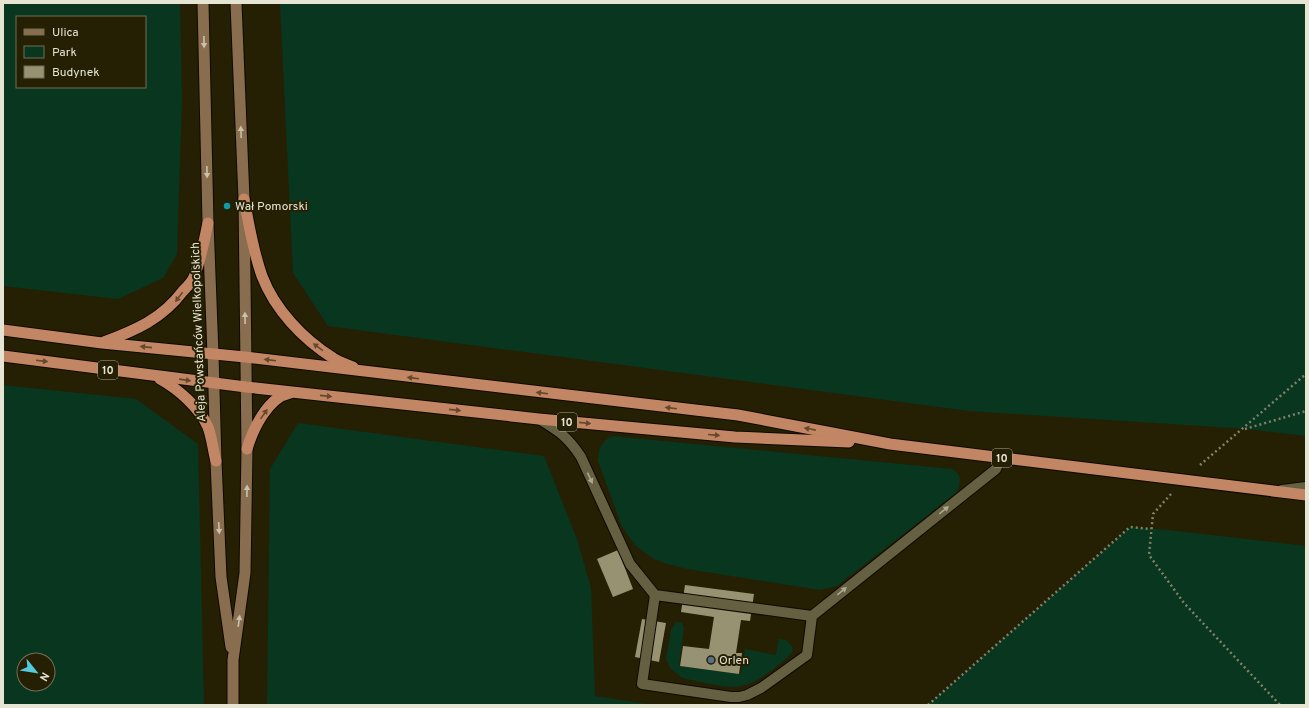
<svg xmlns="http://www.w3.org/2000/svg" width="1309" height="708" viewBox="0 0 1309 708" font-family="Overpass,sans-serif">
  <rect width="100%" height="100%" fill="#252004"/>
  <g fill="#08361f" fill-rule="evenodd">
    <path d="M3 3H180L182 100 177 254 163 278 118 299 3 286ZM17 17H145V87H17Z"/>
    <path d="M280 3H1306V436L1248 429 969 411 328 326 293 273Z"/>
    <path d="M3 385 136 399 198 444 204 705H3ZM24 660H48V684H24Z"/>
    <path d="M298 423 544 456 577 539 591 588 595 696 654 705H267L270 469Z"/>
    <path d="M612 436 952 469C962 474 961 483 957 492L837 586 820 590 687 569 664 563 654 559 636 546 622 527 598 461C598 449 601 442 612 436Z"/>
    <path d="M1130 527 1168 530 1306 546V705H928Z"/>
    <path d="M676 622 682 623 684 628 679 666 741 674 745 649 776 655 779 639 786 640 793 648 792 652 788 657C775 667 759 683 741 686 725 689 703 682 686 679L681 677 671 669 666 659 671 630Z"/>
  </g>
  <g fill="#979272">
    <path d="M618 550 633 589 613 597 597 559Z"/>
    <path d="M685 585 754 594 750 621 741 620 736 653H742L739 674 680 666 683 646 709 649 714 617 681 612Z"/>
    <path d="M642 619 666 623 659 662 635 657Z"/>
  </g>
  <g fill="none" stroke-linecap="round" stroke-linejoin="round">
    <defs>
      <g id="service">
        <path d="M539 419C559 431 568 437 581 457L630 564 655 595 812 616"/>
        <path d="M1282 490 1306 487"/>
        <path d="M655 595 642 684 731 697H739L747 695 761 688 807 655 812 616 996 469 1001 457"/>
      </g>
      <g id="secondary">
        <path d="M203 3 208 223 213 354 216 461 221 577 231 647"/>
        <path d="M233 705V660L245 573 247 449 244 199 236 3"/>
      </g>
      <g id="trunk">
        <path d="M244 199C249 225 253 251 262 276 275 310 303 339 333 358 339 362 346 364 353 367"/>
        <path d="M3 330 102 343 245 357 738 415 890 444 1306 495"/>
        <path d="M104 342C136 330 162 319 183 291 187 287 192 282 194 277 201 259 204 241 208 223"/>
        <path d="M3 356 246 387 539 419 735 437 849 442"/>
        <path d="M160 379C178 389 199 407 208 427 212 438 213 450 216 461"/>
        <path d="M247 449C253 429 268 397 290 393"/>
      </g>
    </defs>
    <use href="#service" stroke="#0f0900" stroke-width="12"/>
    <use href="#secondary" stroke="#0f0900" stroke-width="13"/>
    <use href="#trunk" stroke="#0f0900" stroke-width="13"/>
    <g stroke="#837f69" stroke-width="2.5" stroke-dasharray="2 3" stroke-linecap="butt">
      <path d="M1245 429 1306 411"/>
      <path d="M1200 465 1306 374"/>
      <path d="M1171 494 1153 514 1149 555 1184 603 1280 705"/>
      <path d="M928 705 1130 527 1151 529"/>
    </g>
    <use href="#service" stroke="#656042" stroke-width="10"/>
    <use href="#secondary" stroke="#886e4f" stroke-width="11"/>
    <use href="#trunk" stroke="#c28664" stroke-width="11"/>
  </g>
  <defs><path id="oneway-solid" d="M-6-.8H1V-3.2L6.5 0L1 3.2V.8H-6Z"/></defs>
  <g fill="#cac1ab">
    <use href="#oneway-solid" transform="translate(204 42) rotate(89)"/>
    <use href="#oneway-solid" transform="translate(241 132) rotate(-92)"/>
    <use href="#oneway-solid" transform="translate(207 172) rotate(89)"/>
    <use href="#oneway-solid" transform="translate(245 318) rotate(-91)"/>
    <use href="#oneway-solid" transform="translate(247 491) rotate(-89)"/>
    <use href="#oneway-solid" transform="translate(219 528) rotate(87)"/>
    <use href="#oneway-solid" transform="translate(239 621) rotate(-82)"/>
  </g>
  <g fill="#64492a">
    <use href="#oneway-solid" transform="translate(179 297) rotate(127)"/>
    <use href="#oneway-solid" transform="translate(146 347) rotate(-174)"/>
    <use href="#oneway-solid" transform="translate(318 347) rotate(-144)"/>
    <use href="#oneway-solid" transform="translate(270 360) rotate(-173)"/>
    <use href="#oneway-solid" transform="translate(42 361) rotate(7)"/>
    <use href="#oneway-solid" transform="translate(413 378) rotate(-173)"/>
    <use href="#oneway-solid" transform="translate(185 380) rotate(8)"/>
    <use href="#oneway-solid" transform="translate(542 393) rotate(-173)"/>
    <use href="#oneway-solid" transform="translate(326 396) rotate(6)"/>
    <use href="#oneway-solid" transform="translate(671 408) rotate(-173)"/>
    <use href="#oneway-solid" transform="translate(455 410) rotate(6)"/>
    <use href="#oneway-solid" transform="translate(264 414) rotate(-55)"/>
    <use href="#oneway-solid" transform="translate(585 423) rotate(6)"/>
    <use href="#oneway-solid" transform="translate(810 429) rotate(-169)"/>
    <use href="#oneway-solid" transform="translate(714 435) rotate(5)"/>
  </g>
  <g fill="#aca992">
    <use href="#oneway-solid" transform="translate(590 478) rotate(65)"/>
    <use href="#oneway-solid" transform="translate(944 510) rotate(-39)"/>
    <use href="#oneway-solid" transform="translate(842 591) rotate(-39)"/>
  </g>
  <circle fill="#0f9aa8" stroke="#252004" stroke-width="1.5" cx="227" cy="206" r="4"/>
  <circle fill="#5c6f8a" stroke="#252004" stroke-width="1.5" cx="711" cy="660" r="4"/>
  <g text-anchor="middle" stroke-width="4" stroke-linejoin="round" paint-order="stroke">
    <g fill="#252004" stroke="#aca995" stroke-width="1">
      <rect x="98" y="361" width="20" height="18" rx="3"/>
      <rect x="557" y="413" width="20" height="18" rx="3"/>
      <rect x="992" y="449" width="20" height="18" rx="3"/>
    </g>
    <g font-size="11" font-weight="bold" fill="#e6e4d3">
      <text x="108" y="374">10</text>
      <text x="567" y="426">10</text>
      <text x="1002" y="462">10</text>
    </g>
    <g font-size="12" fill="#e6e4d3" stroke="#252004" text-anchor="start">
      <text x="235" y="210">Wał Pomorski</text>
      <text x="719" y="664">Orlen</text>
    </g>
    <g font-size="12" fill="#e6e4d3" stroke="#252004">
      <text transform="translate(198 332) rotate(-92)" y="4">Aleja Powstańców Wielkopolskich</text>
    </g>
  </g>
  <rect width="1309" height="708" fill="none" stroke="#e6e4d3" stroke-width="8"/>
  <rect x="16" y="16" width="130" height="72" fill="#252004" stroke="#726e57"/>
  <rect x="24" y="29" width="20" height="6" fill="#886e4f" stroke="#726e57"/>
  <text x="52" y="36" font-size="12" fill="#e6e4d3">Ulica</text>
  <rect x="24" y="46" width="20" height="12" fill="#08361f" stroke="#726e57"/>
  <text x="52" y="56" font-size="12" fill="#e6e4d3">Park</text>
  <rect x="24" y="66" width="20" height="12" fill="#979272" stroke="#726e57"/>
  <text x="52" y="76" font-size="12" fill="#e6e4d3">Budynek</text>
  <g transform="translate(36 672) rotate(120)"><circle r="19" fill="#252004" stroke="#726e57"/>
  <path d="M0-3L7 15L0 10L-7 15Z" fill="#54cadd"/>
  <text y="-6" font-size="11" font-weight="bold" text-anchor="middle" fill="#e6e4d3">N</text>
  </g>
</svg>
